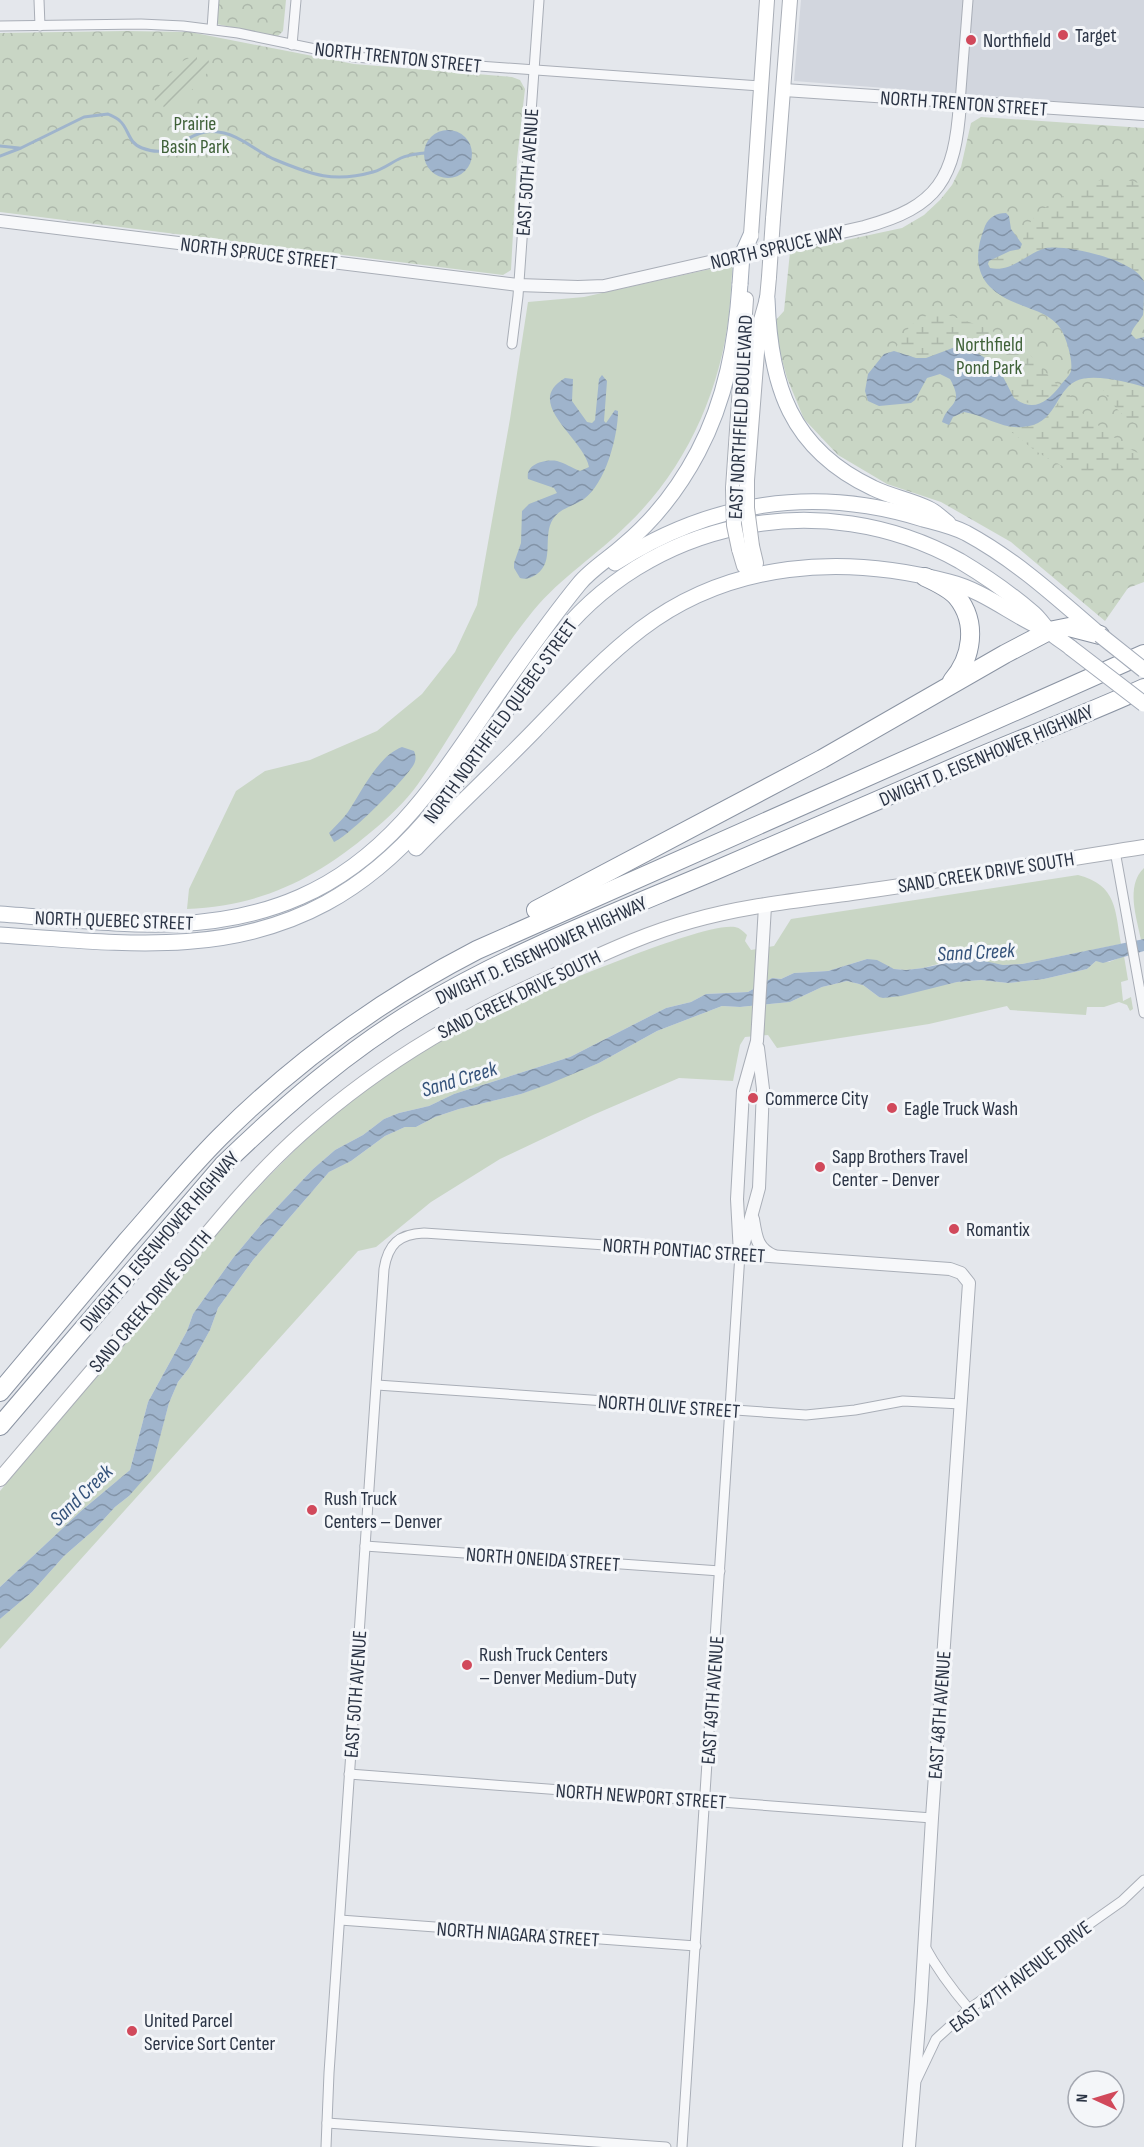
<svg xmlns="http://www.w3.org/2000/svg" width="1144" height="2147" viewBox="0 0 1144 2147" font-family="'Sofia Sans Condensed',sans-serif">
  <defs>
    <pattern id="forest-crowns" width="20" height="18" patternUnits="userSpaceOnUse" patternTransform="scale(1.5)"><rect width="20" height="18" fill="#c9d6c5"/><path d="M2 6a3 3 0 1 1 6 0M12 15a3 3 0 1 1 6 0" fill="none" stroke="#adb8ab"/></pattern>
    <pattern id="wetland-marsh" width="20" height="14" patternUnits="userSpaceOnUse" patternTransform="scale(1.5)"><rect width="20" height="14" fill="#c9d6c5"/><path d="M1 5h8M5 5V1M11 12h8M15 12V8" fill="none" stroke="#adb8ab"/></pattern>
    <pattern id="garden-furrows" width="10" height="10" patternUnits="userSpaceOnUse" patternTransform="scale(1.5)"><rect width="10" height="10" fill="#c9d6c5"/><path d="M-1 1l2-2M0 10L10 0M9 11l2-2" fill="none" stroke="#adb8ab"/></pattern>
    <pattern id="water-waves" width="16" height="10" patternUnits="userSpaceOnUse" patternTransform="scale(1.5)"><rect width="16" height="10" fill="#9fb4cc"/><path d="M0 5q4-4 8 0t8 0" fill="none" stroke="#8293a7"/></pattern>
  </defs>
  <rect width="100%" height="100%" fill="#e4e7ec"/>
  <path fill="#d2d6de" d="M801 0H1144V108L794 81Z"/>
  <g fill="#c9d6c5">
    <path d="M733 264C731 280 731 297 729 314 720 393 685 470 627 525 597 555 560 578 533 611 489 665 458 727 418 784 405 802 388 818 371 832 315 879 261 906 187 909L189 889 236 791 265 771 310 760 377 731 422 694 455 652 477 605 510 419 528 302 584 297Z"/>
    <path d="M1144 868V939L1141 940C1137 918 1125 886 1144 868Z"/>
    <path d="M1078 875C1117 885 1115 910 1121 944L1022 964 1003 965 953 960 923 968 906 970 894 969 867 959 828 971 794 973 781 979 772 978 748 992 706 994 691 1002 666 1008 570 1057 454 1094 429 1106 399 1113 384 1119 363 1135 335 1150 313 1169 264 1221 233 1258 193 1314 187 1331 148 1402 130 1470 81 1511 0 1587V1491C52 1429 105 1368 156 1306 224 1225 290 1143 377 1082 457 1024 549 987 641 952 661 945 716 924 735 927 740 928 743 931 747 935L745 941 751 950 774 946 791 919Z"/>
    <path d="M1124 956 1128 980 1121 982 1123 1001 1131 997 1133 1009 1130 1011 1127 1005 1119 1002 1104 1007H1087L1086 1015 1010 1010 1007 1006 929 1024 777 1048 768 1035 745 1037 740 1045 733 1081 679 1078 593 1115 500 1159 431 1202 376 1247 358 1251 0 1649V1619L32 1592 64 1556 95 1529 115 1507 129 1496 157 1447 169 1403 178 1382 189 1368 210 1330 218 1308 253 1260 329 1172 351 1161 385 1136 405 1127H416L435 1117 459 1109 521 1094 599 1063 657 1031 722 1006 740 1007 790 1002 822 987 847 981 863 985 879 997 957 982 981 980 1008 983 1044 979 1087 969 1096 961 1109 962Z"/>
  </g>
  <g fill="url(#forest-crowns)">
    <path d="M219 0H286L283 31 277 37 217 24Z"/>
    <path d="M125 31 190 32 354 64 512 77 520 80 525 89 517 159 511 270 503 275 0 212V33Z"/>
    <path d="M981 117 1144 128V582L1128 588 1105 621 1011 542 941 502 887 484 838 455 804 419 787 378 779 349 775 321 784 311 790 252 902 228 924 215 940 200 952 185 961 167 971 123Z"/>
  </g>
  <g fill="url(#wetland-marsh)">
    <path d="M1104 179 1132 181 1144 185V283L1141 278 1037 251C1023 259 1007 272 990 268L988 264C994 255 1009 250 1020 249 1023 242 1024 233 1028 226 1040 204 1081 186 1104 179Z"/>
    <path d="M937 312C968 321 1001 331 1027 352 1038 362 1048 376 1059 387L1044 403 1031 404 1014 398 999 369 980 354 943 351 934 356 921 359 894 351C909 327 909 321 937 312Z"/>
    <path d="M1112 378 1144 387V426C1122 422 1107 397 1097 380Z"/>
    <path d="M1067 390 1078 410 1128 448 1144 456V485L1142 486C1140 482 1138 477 1135 474 1130 471 1094 476 1083 473 1052 466 1027 445 1003 425L1013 427 1053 410Z"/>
  </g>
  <g fill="url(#garden-furrows)">
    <path d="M197 54V60L157 105 152 94 181 62Z"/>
    <path d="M208 56 210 70 176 107 166 110 163 106Z"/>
  </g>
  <g fill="url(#water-waves)">
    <circle cx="448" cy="154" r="24"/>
    <path d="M1006 213 1009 216 1011 229 1022 244 1020 249 1010 251 989 261 988 264 990 268C1011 273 1027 253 1046 248 1066 244 1137 260 1144 282 1144 290 1144 308 1143 315 1139 322 1133 327 1131 334L1136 339 1144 337V387C1128 382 1092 373 1076 381 1054 392 1057 425 1022 427 1001 429 984 415 964 412L953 417 949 425 942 422C948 402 965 406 950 379L940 374 927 378 915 400 911 403 879 406 868 401 865 391 868 374 884 354 894 351 916 358H926L958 346 971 349 993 363 999 369 1014 398C1034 413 1047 402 1060 386 1063 381 1069 377 1071 371 1073 360 1067 341 1062 331 1053 314 1032 310 1016 303 979 288 970 264 985 226 989 217 996 213 1006 213Z"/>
    <path d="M602 375 607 381 604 421 606 423 615 410 618 411C618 437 605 484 584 499 574 506 560 508 553 519 542 536 555 561 537 574 531 578 526 580 520 578L514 568V563L521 543 522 511 529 504 557 493 554 488 528 479C525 464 545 459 557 461 565 463 572 468 580 471L589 467C584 438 522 403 565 378L573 379 572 401 587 422 592 423 595 420 599 379Z"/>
    <path d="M402 747 414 751C416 756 416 760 414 764 407 778 347 838 334 842L329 833C335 826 342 820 348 812 362 791 378 756 402 747Z"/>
    <path d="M1144 939V951L1103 963 1096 961 1087 969 1044 979 1008 983 981 980 957 982 901 996 883 998 879 997 863 985 847 981 822 987 790 1002 740 1007 722 1006 657 1031 599 1063 549 1084 521 1094 459 1109 435 1117 416 1127H405L385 1136 351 1161 329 1172 253 1260 218 1308 210 1330 189 1368 178 1382 169 1403 151 1471 129 1496 115 1507 95 1529 64 1556 32 1592 0 1619V1587L81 1511 130 1470 148 1402 187 1331 193 1314 233 1258 264 1221 313 1169 335 1150 363 1135 384 1119 399 1113 429 1106 454 1094 570 1057 666 1008 691 1002 706 994 748 992 772 978 781 979 794 973 828 971 867 959 877 960 894 969 906 970 923 968 970 958 1003 965 1022 964Z"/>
  </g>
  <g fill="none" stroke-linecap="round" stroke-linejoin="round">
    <g stroke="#9fb4cc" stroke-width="3">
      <path d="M0 146 19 148"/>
      <path d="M0 156 21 148 84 117 108 114C112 116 117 118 120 121 129 129 128 143 142 148 173 160 181 136 205 132 210 131 218 132 224 133 243 137 258 153 276 160 312 175 334 183 373 172 384 169 392 162 401 158 408 155 417 154 424 153"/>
    </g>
    <defs>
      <g id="minor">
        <path d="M39 0 40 26"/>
        <path d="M0 26 141 24 183 26 238 33 354 57 760 86"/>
        <path d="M212 29 214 0"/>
        <path d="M292 45 296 0"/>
        <path d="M960 103 968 0"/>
        <path d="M512 344 518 296 539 0"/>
        <path d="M1115 851 1144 1013"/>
        <path d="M377 1385 806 1415 855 1410 903 1401 961 1404"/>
        <path d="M365 1546 720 1571"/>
        <path d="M349 1774 932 1818"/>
        <path d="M340 1920 696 1946"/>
        <path d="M924 1945C937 1969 951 1988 969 2009"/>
        <path d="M917 2079 936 2039 969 2009 1122 1901 1144 1880"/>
        <path d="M327 2123 666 2147"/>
        <path d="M326 2147 329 2073 384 1269C388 1244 399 1234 424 1233L740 1254 682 2147"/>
      </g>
      <g id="tertiary">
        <path d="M784 90 1144 114"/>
        <path d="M0 221 518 285 578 287 604 286 864 227C939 207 955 178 960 103"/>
        <path d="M753 1219C756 1237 757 1249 774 1256"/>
        <path d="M742 1250 759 1188 763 1089 758 1048"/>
        <path d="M740 1254 950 1269 961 1273 969 1283 932 1818 921 2001 909 2147"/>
        <path d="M740 1254 737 1199 743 1091 757 1041 765 906"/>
      </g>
      <g id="secondary">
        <path d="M773 219 790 0"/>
        <path d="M751 235 767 0"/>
        <path d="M747 480 759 327 767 299 769 277"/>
        <path d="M733 488 746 299"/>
        <path d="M739 549 744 566 753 575 756 563 752 546"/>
        <path d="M0 1479C53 1416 107 1354 160 1291 206 1236 249 1180 302 1133 385 1059 474 1009 576 966 613 949 651 932 691 921 750 904 813 899 873 890 964 877 1054 861 1144 847"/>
      </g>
      <g id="primary">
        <path d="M767 299C770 385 790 449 873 488 891 497 912 500 929 509 936 512 942 519 948 523"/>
        <path d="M615 563C710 502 814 485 923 519 938 523 952 526 966 533 1016 560 1057 598 1100 635"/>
        <path d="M416 848C455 808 496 770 535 730 569 695 602 659 641 629 730 561 843 554 949 582 985 591 1013 616 1046 630"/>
        <path d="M0 914C103 921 202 940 300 897 390 858 439 779 492 702 520 662 548 622 579 584 591 569 610 558 624 545 654 520 680 486 698 452 726 399 736 343 740 284"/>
        <path d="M0 935C113 942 223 959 326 903 433 845 482 738 552 645 647 519 822 484 960 561 985 576 1011 594 1033 613 1040 619 1044 626 1050 632 1056 638 1064 642 1071 648"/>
      </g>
      <g id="motorway">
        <path d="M925 577C936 582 949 588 957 597 978 623 972 658 952 681"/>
        <path d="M536 910 822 759 1005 654 1049 631 1069 627 1100 635"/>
        <path d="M0 1392C42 1342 84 1292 126 1242 157 1207 187 1170 220 1137 296 1061 382 999 477 950L1144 654"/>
        <path d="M0 1426 223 1165C284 1106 347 1051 419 1008 512 952 615 913 714 871 795 836 875 801 955 767 1018 740 1082 716 1144 688"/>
      </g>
    </defs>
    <use href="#minor" stroke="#a9aeb7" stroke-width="11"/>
    <use href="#tertiary" stroke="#a9aeb7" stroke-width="14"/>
    <use href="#secondary" stroke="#a9aeb7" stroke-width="16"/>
    <use href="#primary" stroke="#a3abb8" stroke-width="17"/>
    <use href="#motorway" stroke="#8b94a3" stroke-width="20"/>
    <use href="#minor" stroke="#f7f8fa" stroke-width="9"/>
    <use href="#tertiary" stroke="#f7f8fa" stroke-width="12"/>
    <use href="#secondary" stroke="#fff" stroke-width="14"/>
    <use href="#primary" stroke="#fff" stroke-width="15"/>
    <use href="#motorway" stroke="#fff" stroke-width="18"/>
    <defs>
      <g id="secondary-bridge">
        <path d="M769 277 773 219"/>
        <path d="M747 480V508L752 546"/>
        <path d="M733 488 734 525 739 549"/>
      </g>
      <g id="primary-bridge">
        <path d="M740 284 742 255 751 235"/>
        <path d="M1100 635 1144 670"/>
        <path d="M1071 648 1144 704"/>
      </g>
    </defs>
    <use href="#secondary-bridge" stroke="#a9aeb7" stroke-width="16" stroke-linecap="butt"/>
    <use href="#primary-bridge" stroke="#a3abb8" stroke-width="17" stroke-linecap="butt"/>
    <use href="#secondary-bridge" stroke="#fff" stroke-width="14"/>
    <use href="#primary-bridge" stroke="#fff" stroke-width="15"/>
  </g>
  <g fill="#d1495b" stroke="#f4f6f9" stroke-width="2">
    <circle cx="1063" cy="35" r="6"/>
    <circle cx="971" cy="40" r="6"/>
    <circle cx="753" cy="1098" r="6"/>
    <circle cx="892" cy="1108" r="6"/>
    <circle cx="820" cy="1167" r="6"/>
    <circle cx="954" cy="1229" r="6"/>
    <circle cx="312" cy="1510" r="6"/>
    <circle cx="467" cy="1665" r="6"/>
    <circle cx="132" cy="2031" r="6"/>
  </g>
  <g text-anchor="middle" stroke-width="6" stroke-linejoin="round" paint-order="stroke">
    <g font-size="20" fill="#2b3445" stroke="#f4f6f9" text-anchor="start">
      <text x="1075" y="42">Target</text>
      <text x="983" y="47">Northfield</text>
      <text x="765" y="1105">Commerce City</text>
      <text x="904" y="1115">Eagle Truck Wash</text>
      <text x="832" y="1163">Sapp Brothers Travel<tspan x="832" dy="23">Center - Denver</tspan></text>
      <text x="966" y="1236">Romantix</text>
      <text x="324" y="1505">Rush Truck<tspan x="324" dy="23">Centers – Denver</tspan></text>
      <text x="479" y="1661">Rush Truck Centers<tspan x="479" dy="23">– Denver Medium-Duty</tspan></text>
      <text x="144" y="2027">United Parcel<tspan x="144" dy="23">Service Sort Center</tspan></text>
    </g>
    <g font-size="20" fill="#2b3445" stroke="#f4f6f9">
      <text transform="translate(398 57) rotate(6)" y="7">NORTH TRENTON STREET</text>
      <text transform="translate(964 103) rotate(4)" y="7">NORTH TRENTON STREET</text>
      <text transform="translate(527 172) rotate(-86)" y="7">EAST 50TH AVENUE</text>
      <text transform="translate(777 247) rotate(-13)" y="7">NORTH SPRUCE WAY</text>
      <text transform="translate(259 253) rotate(7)" y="7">NORTH SPRUCE STREET</text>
      <text transform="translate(740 417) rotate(-87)" y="7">EAST NORTHFIELD BOULEVARD</text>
      <text transform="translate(500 721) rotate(-54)" y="7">NORTH NORTHFIELD QUEBEC STREET</text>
      <text transform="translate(986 755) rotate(-23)" y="7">DWIGHT D. EISENHOWER HIGHWAY</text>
      <text transform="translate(986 872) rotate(-9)" y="7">SAND CREEK DRIVE SOUTH</text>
      <text transform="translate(114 920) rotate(2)" y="7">NORTH QUEBEC STREET</text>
      <text transform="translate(541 950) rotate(-25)" y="7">DWIGHT D. EISENHOWER HIGHWAY</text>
      <text transform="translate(519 994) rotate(-26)" y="7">SAND CREEK DRIVE SOUTH</text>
      <text transform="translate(159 1241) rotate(-49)" y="7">DWIGHT D. EISENHOWER HIGHWAY</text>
      <text transform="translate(684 1250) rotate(4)" y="7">NORTH PONTIAC STREET</text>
      <text transform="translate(150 1301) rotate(-50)" y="7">SAND CREEK DRIVE SOUTH</text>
      <text transform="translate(669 1406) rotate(4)" y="7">NORTH OLIVE STREET</text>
      <text transform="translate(543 1559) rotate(4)" y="7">NORTH ONEIDA STREET</text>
      <text transform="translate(355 1694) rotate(-86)" y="7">EAST 50TH AVENUE</text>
      <text transform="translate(712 1700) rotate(-86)" y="7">EAST 49TH AVENUE</text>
      <text transform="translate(939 1715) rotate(-86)" y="7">EAST 48TH AVENUE</text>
      <text transform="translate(641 1796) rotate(4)" y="7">NORTH NEWPORT STREET</text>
      <text transform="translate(518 1934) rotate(4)" y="7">NORTH NIAGARA STREET</text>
      <text transform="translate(1020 1976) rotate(-37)" y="7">EAST 47TH AVENUE DRIVE</text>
    </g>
    <g font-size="20" fill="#3f6138" stroke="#f4f6f9">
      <text x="195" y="130">Prairie<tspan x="195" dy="23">Basin Park</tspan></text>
      <text x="989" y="351">Northfield<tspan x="989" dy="23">Pond Park</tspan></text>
    </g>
    <g font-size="21" font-style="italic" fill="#34527a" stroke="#f4f6f9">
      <text transform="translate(976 952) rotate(-3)" y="7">Sand Creek</text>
      <text transform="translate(459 1079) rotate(-17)" y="7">Sand Creek</text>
      <text transform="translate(81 1495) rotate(-44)" y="7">Sand Creek</text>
    </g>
  </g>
  <g transform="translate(1096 2099) rotate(274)"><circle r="28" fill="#f4f6f9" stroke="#a4a8b1" stroke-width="1.5"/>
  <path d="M0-4.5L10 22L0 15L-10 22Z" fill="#d1495b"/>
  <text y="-9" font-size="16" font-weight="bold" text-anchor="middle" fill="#2b3445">N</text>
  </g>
</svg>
